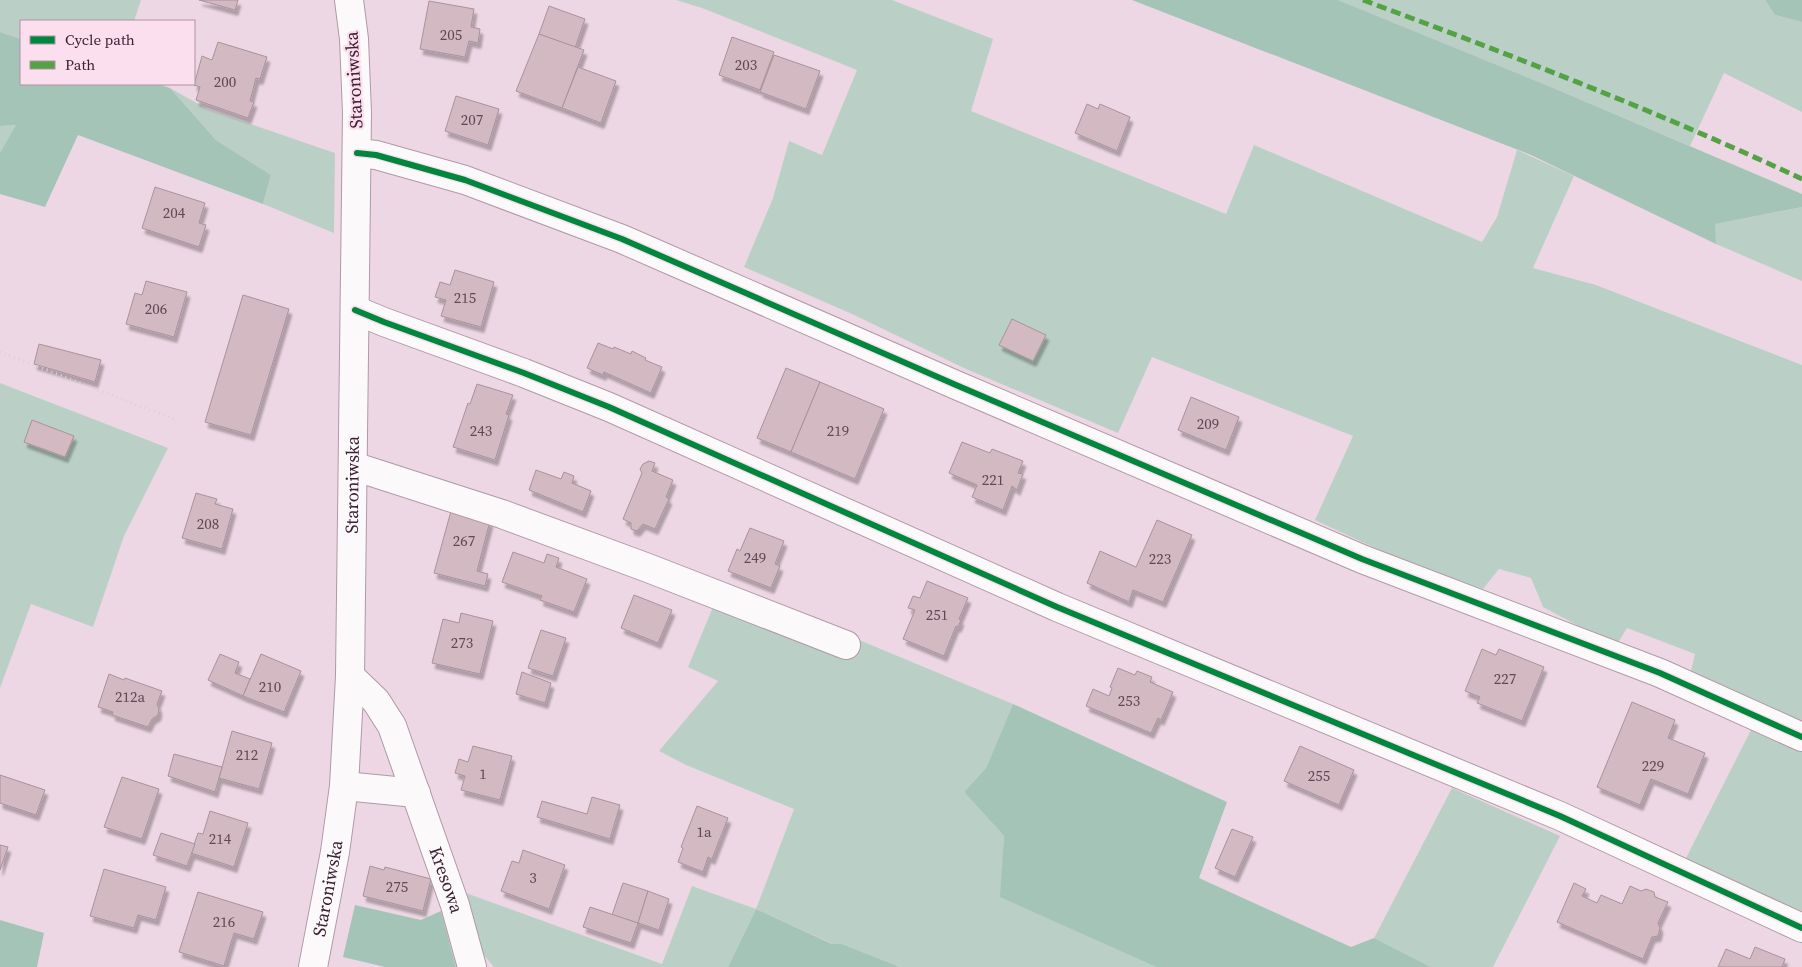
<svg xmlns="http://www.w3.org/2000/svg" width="1802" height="967" viewBox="0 0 1802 967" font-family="'Source Serif 4',serif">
  <defs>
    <filter id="shadow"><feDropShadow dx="3" dy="5.5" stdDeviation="1" flood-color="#0004"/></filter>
  </defs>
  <rect width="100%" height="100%" fill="#eed7e4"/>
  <g fill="#bad0c7">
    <path d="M0 0H141L134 21H21V39L0 32Z"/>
    <path d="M676 0H892L993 39 971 111 1226 214 1254 145 1482 242 1497 217 1517 150 1574 176 1533 268 1596 285 1802 365V722L1690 675 1695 654 1627 628 1616 646 1543 607 1531 578 1499 569 1483 589 1405 562 1315 520 1353 436 1152 357 1118 433 966 369 852 314 744 267 773 198 789 141 822 155 857 70 702 8Z"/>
    <path d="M1338 0H1765L1775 15 1802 22V112L1724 73 1690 146 1551 87Z"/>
    <path d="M170 88 207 109 335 153 334 233 263 204 271 175 216 140Z"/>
    <path d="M17 125 0 153V126Z"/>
    <path d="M1802 207V281L1716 244 1714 224Z"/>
    <path d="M0 383 168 448 124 536 93 627 31 604 0 688Z"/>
    <path d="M713 607 847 657 859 640 1013 704 986 768 964 792 1004 836 1001 897 1156 967H900L842 944H833L756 909 728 967H494L483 954 463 892 662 964 692 886 756 909 794 809 686 765 659 751 718 681 688 667Z"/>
    <path d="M1753 726 1802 748V912L1685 860Z"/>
    <path d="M1452 788 1560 836 1493 967H1431L1374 938Z"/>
  </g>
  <g fill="#a3c4b7">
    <path d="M1132 0H1338L1551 87 1802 194V207L1715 224 1716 244 1531 155Z"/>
    <path d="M1765 0H1802V22L1775 15Z"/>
    <path d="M0 32 21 39V84H158L170 88 216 140 271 175 263 204 78 135 45 207 0 194V153L16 125 0 126Z"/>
    <path d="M1013 704 1227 802 1199 878 1351 947 1374 938 1431 967H1156L1000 897 1004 836 964 792 986 768Z"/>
    <path d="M355 905 421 920 441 911 456 967H385L343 957Z"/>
    <path d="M756 909 832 944H842L900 967H728Z"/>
    <path d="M0 920 44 933 37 967H0Z"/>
  </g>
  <g fill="#d2b9c2" stroke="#a9929b" filter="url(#shadow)">
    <path d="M199 0H238L235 10Z"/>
    <path d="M429 1 474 9 471 27 480 29 478 43 469 41 465 57 420 49Z"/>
    <path d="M549 6 585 19 575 48 539 34Z"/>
    <path d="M539 34 584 50 562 108 516 91Z"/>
    <path d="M732 37 774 52 760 90 719 75Z"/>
    <path d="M218 42 267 57 260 79 256 78 250 101 254 102 248 118 196 100 200 87 194 85 202 56 212 60Z"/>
    <path d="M774 55 820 71 806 109 760 92Z"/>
    <path d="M578 67 616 81 601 123 562 108Z"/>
    <path d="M456 96 499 109 488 145 445 131Z"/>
    <path d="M1087 104 1098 109 1100 104 1130 117 1117 151 1075 133Z"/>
    <path d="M155 187 205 203 199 223 206 225 199 247 142 228Z"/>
    <path d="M455 270 494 282 481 327 441 316 446 300 435 297 440 282 450 285Z"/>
    <path d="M146 281 187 292 174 337 126 324 135 293 142 295Z"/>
    <path d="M243 295 289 309 251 435 205 422Z"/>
    <path d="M1012 319 1046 335 1033 361 999 345Z"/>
    <path d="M598 343 613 349 614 347 631 354 632 351 646 358 645 360 662 367 651 393 604 372 603 375 587 368Z"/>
    <path d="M39 344 101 360 95 382 34 364Z"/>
    <path d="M786 368 820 382 791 452 757 438Z"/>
    <path d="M820 382 884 409 855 479 791 452Z"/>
    <path d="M477 384 513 395 506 414 509 415 495 460 453 447 468 403 470 404Z"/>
    <path d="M1191 397 1239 417 1226 450 1178 430Z"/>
    <path d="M32 420 74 436 65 457 24 442Z"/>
    <path d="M962 442 990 453 992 449 1023 461 1018 473 1023 474 1017 490 1012 486 1003 510 972 497 977 485 949 473Z"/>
    <path d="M649 461 655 463 652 471 673 480 666 497 669 499 655 529 643 524 637 531 631 529V523L623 519 642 473 640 469 643 464Z"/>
    <path d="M536 470 561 479 564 472 574 476 572 483 591 491 583 512 529 490Z"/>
    <path d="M196 493 217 499 215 504 233 509 222 549 182 538Z"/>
    <path d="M451 511 490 521 477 571 488 574 485 586 434 573Z"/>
    <path d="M1157 520 1192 535 1163 602 1133 590 1129 602 1087 583 1100 551 1136 567Z"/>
    <path d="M750 528 784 541 775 564 780 566 771 588 728 571 737 549 740 551Z"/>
    <path d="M513 552 544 563 547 554 559 558 556 567 587 579 574 612 540 600 542 596 502 582Z"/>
    <path d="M927 581 968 598 959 619 961 620 958 627 956 626 944 656 903 639 915 610 908 608 913 596 920 598Z"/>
    <path d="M634 595 672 610 658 643 621 628Z"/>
    <path d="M461 613 493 621 480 674 432 663 443 619 459 623Z"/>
    <path d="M541 630 566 638 553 676 528 668Z"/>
    <path d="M1482 649 1496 655 1499 649 1544 667 1522 721 1477 703 1480 697 1465 691Z"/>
    <path d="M220 654 239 662 235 673 250 679 243 696 208 680Z"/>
    <path d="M261 654 301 671 284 712 243 696Z"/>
    <path d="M1118 668 1135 675 1137 671 1152 677 1150 682 1173 692 1161 720 1158 718 1151 733 1086 706 1093 689 1109 696 1112 688 1110 687Z"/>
    <path d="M522 672 551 683 545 703 516 694Z"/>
    <path d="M109 674 124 680 125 678 162 691 157 704 159 709 158 715 152 719 148 727 112 715 113 712 98 707Z"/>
    <path d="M1632 702 1675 720 1668 738 1705 753 1688 794 1651 779 1640 805 1597 787Z"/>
    <path d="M232 731 272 743 259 789 219 778Z"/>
    <path d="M473 746 512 756 500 800 461 790 465 776 455 773 459 759 468 762Z"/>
    <path d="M1300 746 1354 770 1339 805 1284 781Z"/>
    <path d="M174 754 222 767 215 792 168 776Z"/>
    <path d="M0 775 45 790 36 815 0 803Z"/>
    <path d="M122 777 159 789 142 839 104 827Z"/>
    <path d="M592 797 620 805 610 839 537 817 542 801 587 814Z"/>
    <path d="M697 806 728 818 712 859 708 857 703 872 678 862 683 848 681 847Z"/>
    <path d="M210 811 248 823 234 867 191 853 198 833 203 834Z"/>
    <path d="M1232 829 1253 837 1235 877 1215 868Z"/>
    <path d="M161 833 195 844 187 866 153 855Z"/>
    <path d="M0 845 8 847 0 870Z"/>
    <path d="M523 850 565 865 549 909 501 891 512 861 519 863Z"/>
    <path d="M370 866 384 870 385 867 431 879 423 911 363 896Z"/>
    <path d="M104 869 166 887 156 920 138 915 134 928 90 916Z"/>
    <path d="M623 883 648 891 638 923 612 915Z"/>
    <path d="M1574 883 1586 889 1582 896 1597 903 1601 895 1622 904 1630 886 1641 891 1646 889 1654 892 1655 897 1668 902 1658 923 1660 928 1658 936 1652 937 1643 959 1557 922Z"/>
    <path d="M648 891 669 899 659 930 638 923Z"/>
    <path d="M198 892 263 912 254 939 234 933 224 966 179 952Z"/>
    <path d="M590 907 638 923 631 943 583 927Z"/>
    <path d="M1755 947 1785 959 1782 967H1718L1726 949 1750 959Z"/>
  </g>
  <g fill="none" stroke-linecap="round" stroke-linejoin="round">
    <defs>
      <g id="minor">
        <path d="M357 153 376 155 465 180 622 239 956 385 1362 559 1660 673 1802 737"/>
        <path d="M355 310 384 322 524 373 609 407 1057 607 1560 816 1802 928"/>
        <path d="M353 466 502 514 648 568 846 645"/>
        <path id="s1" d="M350 676 376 701 392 726 455 905 472 967"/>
        <path d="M344 786 416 793"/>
      </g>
      <g id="tertiary">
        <path id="s2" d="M313 967 335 852 344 786 350 676 357 113 354 39 349 0"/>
      </g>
    </defs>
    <use href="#minor" stroke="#b099a6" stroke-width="30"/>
    <use href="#tertiary" stroke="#b099a6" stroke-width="30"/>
    <path stroke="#d8d1d5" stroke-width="3" stroke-dasharray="1 4" stroke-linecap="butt" d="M0 352 176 420"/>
    <use href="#minor" stroke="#fcf9fb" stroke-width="28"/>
    <use href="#tertiary" stroke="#fcf9fb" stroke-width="28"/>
    <path stroke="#54a244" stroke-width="5" stroke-dasharray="10 5" stroke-linecap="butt" d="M1363 0C1511 55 1659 112 1802 179"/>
    <defs>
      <g id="cycleway">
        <path d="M357 153 376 155 465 180 622 239 956 385 1362 559 1660 673 1802 737"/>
        <path d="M355 310 384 322 524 373 609 407 1057 607 1560 816 1802 928"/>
      </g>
    </defs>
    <use href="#cycleway" stroke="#fcdfef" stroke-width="9"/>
    <use href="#cycleway" stroke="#00873e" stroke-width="6"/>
  </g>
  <g text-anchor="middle" stroke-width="4.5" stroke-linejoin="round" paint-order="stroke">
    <g font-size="15" fill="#624755">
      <text x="451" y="40">205</text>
      <text x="746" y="70">203</text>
      <text x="225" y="87">200</text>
      <text x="472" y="125">207</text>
      <text x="174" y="218">204</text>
      <text x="465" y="303">215</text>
      <text x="156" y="314">206</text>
      <text x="1208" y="429">209</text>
      <text x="481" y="436">243</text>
      <text x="838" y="436">219</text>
      <text x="993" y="485">221</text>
      <text x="208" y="529">208</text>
      <text x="464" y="546">267</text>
      <text x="755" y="563">249</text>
      <text x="1160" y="564">223</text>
      <text x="937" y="620">251</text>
      <text x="462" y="648">273</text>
      <text x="1505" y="684">227</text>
      <text x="270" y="692">210</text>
      <text x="130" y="702">212a</text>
      <text x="1129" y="706">253</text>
      <text x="247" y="760">212</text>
      <text x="1653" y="771">229</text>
      <text x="483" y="779">1</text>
      <text x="1319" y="781">255</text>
      <text x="704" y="837">1a</text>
      <text x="220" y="844">214</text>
      <text x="533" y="883">3</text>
      <text x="397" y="892">275</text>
      <text x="224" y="927">216</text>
    </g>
    <g font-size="18" fill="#3c2131" stroke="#fcdfef">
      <text transform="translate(354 80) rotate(-93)" y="6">Staroniwska</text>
      <text dy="6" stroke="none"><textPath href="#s2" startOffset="485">Staroniwska</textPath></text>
      <text dy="6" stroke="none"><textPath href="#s1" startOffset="229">Kresowa</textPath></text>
      <text dy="6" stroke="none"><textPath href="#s2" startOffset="80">Staroniwska</textPath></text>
    </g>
  </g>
  <rect x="20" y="20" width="175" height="65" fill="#fcdfef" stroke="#af93a3"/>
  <rect x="30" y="36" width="25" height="8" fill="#00873e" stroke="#af93a3"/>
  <text x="65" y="45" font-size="15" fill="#3c2131">Cycle path</text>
  <rect x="30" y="61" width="25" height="8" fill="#54a244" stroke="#af93a3"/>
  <text x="65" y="70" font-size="15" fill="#3c2131">Path</text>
</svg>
